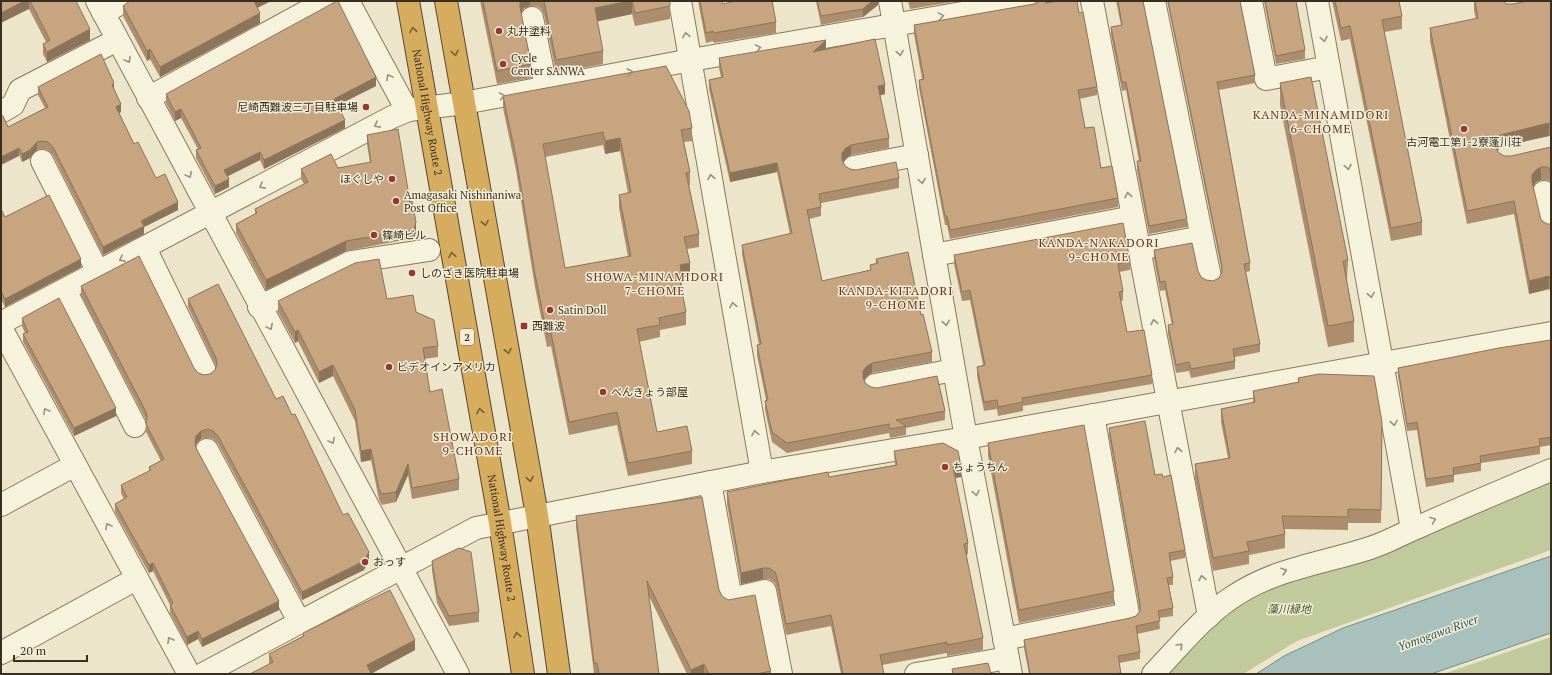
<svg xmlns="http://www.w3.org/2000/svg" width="1552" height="675" viewBox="0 0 1552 675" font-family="'PT Serif','Noto Sans JP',serif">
  <rect width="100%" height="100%" fill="#ece5c9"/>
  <g fill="#c1ca9d">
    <path d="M1551 481V550L1297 641 1243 674H1168L1238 603 1276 578Z"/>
    <path d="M1551 637V674H1443Z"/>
  </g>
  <path fill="#a9c1bc" stroke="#708f8a" d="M1551 556V633L1431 674H1256L1284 656 1343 628Z"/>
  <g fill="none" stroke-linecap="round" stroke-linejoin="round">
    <defs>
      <g id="minor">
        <path d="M97 1 458 674"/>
        <path d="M348 1 403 103 409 110"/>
        <path d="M680 1 762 472"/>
        <path d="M890 1 966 438 1011 674"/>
        <path d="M1092 1 1209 616"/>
        <path d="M1154 1 1210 277"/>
        <path d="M1251 1 1266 79 1329 67"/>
        <path d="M1317 1 1412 529"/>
        <path d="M103 13 125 1"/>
        <path d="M532 18 546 87"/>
        <path d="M148 98 326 1"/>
        <path d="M1 112 13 105 20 90 117 40"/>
        <path d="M42 161 98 272"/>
        <path d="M854 167 917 155"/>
        <path d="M1544 192 1551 225"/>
        <path d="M145 248 205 371"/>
        <path d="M1139 249 1202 237"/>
        <path d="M934 255 1133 217"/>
        <path d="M65 290 135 426"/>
        <path d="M259 307 351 262 429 250"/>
        <path d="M1 323 392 117 409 110 464 103 691 60 1032 1"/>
        <path d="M1 328 189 674"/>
        <path d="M875 385 954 370"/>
        <path d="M207 450 300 623"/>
        <path d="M710 482 731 599 765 591 781 674"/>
        <path d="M1 505 75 465"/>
        <path d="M1004 639 1128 614 1093 415"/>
        <path d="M1 653 136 579"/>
        <path d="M203 674 476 528 762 472 966 438 1551 333"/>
        <path d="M916 674 1008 658"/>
        <path d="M1153 674C1176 650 1204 616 1231 598 1275 568 1321 564 1370 548 1389 542 1405 532 1423 525 1465 506 1508 488 1551 470"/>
      </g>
      <g id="highway">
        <path id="s1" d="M408 1 500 523 523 674"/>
        <path d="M446 1 537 515 559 674"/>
      </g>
    </defs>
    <use href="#minor" stroke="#88785e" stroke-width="24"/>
    <use href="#highway" stroke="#564632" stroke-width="24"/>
    <use href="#minor" stroke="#f7f2dc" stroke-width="22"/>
    <use href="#highway" stroke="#d6ac5f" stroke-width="22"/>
  </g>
  <g fill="#ac8e6f" fill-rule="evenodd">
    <path d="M1 1H76L90 40 47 62 43 54V44L46 42 29 9Z"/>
    <path d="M130 1H271L257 8 260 23 160 77 150 59 147 61 123 16V6Z"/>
    <path d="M480 1H670V19L635 26 632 14 597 21 603 51V64L556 73 544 15 541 9 536 6H530L524 8 521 13 531 64V78L497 84Z"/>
    <path d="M698 1H722L723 4 776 22V33L714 43 713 41 706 43Z"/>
    <path d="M816 1H878V5L863 17 821 25Z"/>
    <path d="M908 1H959L910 9Z"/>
    <path d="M1040 1H1054V2L1079 13 1097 87V95L1079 99 1085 128 1101 168 1118 198V207L950 239 947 225H945L919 88V80L922 79 914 34V25L1034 4Z"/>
    <path d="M1116 1H1143L1187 219V227L1149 234 1137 170V161H1139L1126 90 1122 91 1111 35V27L1121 25Z"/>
    <path d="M1167 1H1240L1255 75V83L1219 90 1250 263V271L1246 272 1260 344V352L1235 357V369L1191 378 1189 371 1176 373 1168 334V325H1172L1165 290 1160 291 1154 259V250L1198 271 1201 277 1206 280 1213 281 1219 278 1222 272Z"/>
    <path d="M1264 1H1296L1305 50V59L1276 64Z"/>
    <path d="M1332 1H1399L1402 16V29L1384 32 1422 222V235L1391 241 1350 39 1341 41Z"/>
    <path d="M1474 1H1503L1507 4H1513L1551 1V136H1549L1500 147 1498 151V152L1504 156H1511L1551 147V182L1547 180H1541L1536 182 1533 187 1541 220 1547 224H1551V293L1549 289 1529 294 1514 214 1467 224 1430 41V28L1476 19 1474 11Z"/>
    <path d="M826 49 885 94 880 95 889 138V148L851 155 846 158 843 162 845 166 850 169 899 178V188L821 203V216L809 219 822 281 870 270V265L876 264V259L921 315 932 352V362L872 373 867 376 864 380 866 384 871 387 945 411V420L906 428V435L890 438 889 433 787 453 772 442 765 410V401L766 400 757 355V345H759L742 254V245L790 234 777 172 730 182 709 89V80L721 77 719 68V58Z"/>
    <path d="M1280 83 1348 260 1347 281 1354 321V342L1328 347 1280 105Z"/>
    <path d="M376 86 338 105 345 128 264 169 260 160 228 176 229 187 215 194 196 158V150L198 149 181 118 175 121 166 103V94Z"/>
    <path d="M38 87 114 90 121 112 119 113 134 144 156 178 178 210 144 227V234L103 255 53 155 48 150 43 149 37 150 30 158 22 162 8 127 45 108 38 95Z"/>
    <path d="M503 96 692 128V141L684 142 690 172V185H689L699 234V247L687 249 690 276 682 278V289L686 312V325L660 330V337L639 342 657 432 692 451V464L628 476 617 425 569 435 551 346 547 347 535 287 516 170 503 108ZM603 145 605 154 620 151 628 193 619 195V208L628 257 565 268 545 157Z"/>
    <path d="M367 135 410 202 416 232 414 238 346 251 266 290 236 233V224L255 214V209L304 184 301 179V169L338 168 370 163 367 144Z"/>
    <path d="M1 209 5 217 81 267 5 307 1 299Z"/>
    <path d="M954 255 1130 261V270L1119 272 1123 291V300L1121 301 1127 332 1152 375V384L1023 406V411L998 416 997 409 984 411 977 376V367L983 365 970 300 962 301 954 264Z"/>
    <path d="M81 286 194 368 198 373 204 375 210 374 215 370 216 366 188 307V299L276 399 369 560 364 570 302 600 218 444 213 439 208 438 201 439 196 444V448L279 610 202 647 198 639 187 645 170 613V605L153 571 149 573 115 512V504L124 499 121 493V485L149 471V467L161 461 146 432V420L81 295Z"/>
    <path d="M387 299 416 312 438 346V357L424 359 430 392 459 479V490L412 499 408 475 396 502 382 505 379 500 371 460 361 462 355 421 333 376 319 383 298 341 295 343 278 312V301Z"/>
    <path d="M22 318 116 416 74 436 23 342V334L25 333 22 326Z"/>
    <path d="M1551 340V445L1540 447V454L1481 463V471L1454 475V482L1426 487 1417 430 1407 431 1398 376V368Z"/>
    <path d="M1298 378 1382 422 1381 523H1348V530L1284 529 1285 534V548L1249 555V564L1213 571 1195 478V464L1228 458 1221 422V409L1253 403V391L1298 382Z"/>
    <path d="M1109 428 1155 475 1163 477 1185 550V558L1170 561 1173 577V585H1169L1173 608V616L1159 618 1160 629 1137 634 1140 652V659L1119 663 1121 674H1029L1024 648V640L1130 618 1136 616 1140 611 1109 436Z"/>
    <path d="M988 443 1114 591V604L1019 623 988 456Z"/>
    <path d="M894 451 961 477 955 478 968 543V554L966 555 983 638V650L947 656V653L882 665 884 674H841L831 626 786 635 777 589 775 583 769 579H763L741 584 727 504V492L829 477 895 465Z"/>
    <path d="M576 516 719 590 722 596 769 665 771 671V674H687L649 596 659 674H594L576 527Z"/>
    <path d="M432 561 479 612V622L449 626 437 603 432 571Z"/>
    <path d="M303 633 415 650 371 674 269 664V654L303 636Z"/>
  </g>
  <g fill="#8c745a">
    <path d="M24 1H29V9L1 23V13Z"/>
    <path d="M253 1H271L253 10Z"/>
    <path d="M520 1H530V6L524 8 520 14Z"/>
    <path d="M629 1H632V14L595 22V8Z"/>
    <path d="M872 1H878V5L863 17V9Z"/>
    <path d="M1047 1H1054L1045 12V3Z"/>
    <path d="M260 13V23L160 77V67Z"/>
    <path d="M90 29V40L47 62V52Z"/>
    <path d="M826 40V49L813 52Z"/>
    <path d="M150 49V59L147 61V51Z"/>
    <path d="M376 77V86L334 107V99Z"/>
    <path d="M114 83V91L112 85Z"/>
    <path d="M885 85V94L878 96V86Z"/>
    <path d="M121 104V112L116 115V107Z"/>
    <path d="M181 109V118L175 121V112Z"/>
    <path d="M345 120V128L264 169V160Z"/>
    <path d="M1549 123V136L1500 147 1496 153V141L1500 135Z"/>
    <path d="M620 138V151L605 154V141Z"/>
    <path d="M37 142V150L30 158 22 162V154Z"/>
    <path d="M851 145V155L846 158 842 163V153L846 148Z"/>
    <path d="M19 148V156L1 165V157Z"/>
    <path d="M260 152V160L224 178V170Z"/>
    <path d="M777 163V172L730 182V173Z"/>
    <path d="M1541 167V180L1536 182 1532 188V175L1536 170Z"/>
    <path d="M229 179V187L215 194V186Z"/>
    <path d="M178 202V210L144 227V234L103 255V247L141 221Z"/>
    <path d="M416 222V232L414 238V229Z"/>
    <path d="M346 241V251L266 290V280Z"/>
    <path d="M81 259V267L5 307V299Z"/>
    <path d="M690 263V276L682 278 680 265Z"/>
    <path d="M1549 276V289L1529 294V281Z"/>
    <path d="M298 330V341L295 343V332Z"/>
    <path d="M872 363V373L867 376 863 381V371L867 366Z"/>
    <path d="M333 365V376L319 383V372Z"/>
    <path d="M116 408V416L74 436V428Z"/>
    <path d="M201 431V439L196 444 195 450V442L196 436Z"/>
    <path d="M371 449V460L361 462V451Z"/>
    <path d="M408 464V475L396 502V492Z"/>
    <path d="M961 466V477L953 478V467Z"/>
    <path d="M369 552V560L364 570 302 600V592Z"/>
    <path d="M153 563V571L149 573V565Z"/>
    <path d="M763 568V579L741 584V573Z"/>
    <path d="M279 601V610L202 647V639Z"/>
    <path d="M198 631V639L187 645V637Z"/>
    <path d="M415 640V650L370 674 367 665Z"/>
    <path d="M704 664V674H691V670Z"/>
  </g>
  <g fill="#c8a581" stroke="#8c745a" fill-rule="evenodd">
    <path d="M1 1H24L1 13Z"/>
    <path d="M30 1H76L90 29 47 52 43 44 50 40Z"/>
    <path d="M130 1H254L260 13 160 67 150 49 147 51 123 6Z"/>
    <path d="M337 1H338L376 77 334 99 345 120 264 160 260 152 224 170 229 179 215 186 196 150 201 148 181 109 175 112 166 94Z"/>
    <path d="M483 1H520V7L531 64 497 71Z"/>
    <path d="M544 1H629L595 8 603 51 556 60Z"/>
    <path d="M632 1H670V6L635 13Z"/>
    <path d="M700 1H722L723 4 736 1H772L776 22 714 33 713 31 706 33Z"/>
    <path d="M817 1H872L863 9 821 16Z"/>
    <path d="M1040 1H1047L1045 3 1059 1H1077L1079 13 1083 12 1097 87 1078 90 1085 128 1094 127 1101 168 1112 166 1118 198 950 230 947 216H945L919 80 924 79 914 25 1034 4Z"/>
    <path d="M1118 1H1143L1187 219 1149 226 1137 161H1141L1126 82H1122L1111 27 1122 25Z"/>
    <path d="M1168 1H1240L1255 75 1217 82 1250 263 1244 264 1260 344 1233 349 1235 361 1191 369 1189 362 1176 365 1168 325 1173 324 1165 281 1160 282 1154 250 1192 243 1198 271 1201 277 1206 280 1213 281 1219 278 1222 272V266Z"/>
    <path d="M1265 1H1296L1305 50 1276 56Z"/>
    <path d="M1335 1H1399L1402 16 1382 20 1422 222 1391 228 1350 26 1341 28Z"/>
    <path d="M1475 1H1503L1507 4H1513L1527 1H1551V123H1549L1500 135 1496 141V147L1498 152 1504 156H1511L1551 147V169L1547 167H1541L1536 170 1532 175V182L1541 220 1547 224H1551V280L1549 276 1529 281 1514 201 1467 211 1430 28 1478 18Z"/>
    <path d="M875 39 885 85 878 86 889 138 851 145 846 148 842 153V160L845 166 850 169 856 170 896 162 899 178 819 194 821 207 807 210 822 281 871 270 870 265 878 263 876 259 908 252 921 315 923 314 932 352 872 363 867 366 863 371V378L866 384 871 387 877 388 937 376 945 411 896 420 906 426 890 429 889 424 787 443 772 432 765 401 768 400 757 345 761 344 742 245 792 233 777 163 730 173 709 80 723 77 719 58 826 40 813 52Z"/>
    <path d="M101 54 114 83 112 85 121 104 116 107 134 144 138 142 156 178 165 174 178 202 141 221 144 226 103 247 53 147 48 142 43 141 37 142 30 150 22 154 19 148 1 157V116H3L8 127 48 107 38 87Z"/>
    <path d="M666 66 689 111 692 128 681 130 690 172 686 173 699 234 684 237 690 263 680 265 682 276H679L686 312 659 318 660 325 637 329 657 432 687 426 692 451 628 463 617 412 569 422 551 333 547 334 535 274 516 157 503 96ZM603 132 605 141 620 138 631 192 619 195 631 256 565 268 543 144Z"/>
    <path d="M1311 77 1348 260 1343 261 1354 321 1328 326 1280 83Z"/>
    <path d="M398 129 410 202 412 201 416 222 414 229 346 241 266 280 236 224 257 213 255 209 308 182 301 169 331 154 338 168 371 162 367 135Z"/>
    <path d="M49 195 81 259 5 299 1 291V209L5 217Z"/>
    <path d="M1123 223 1130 261 1118 264 1123 291 1119 292 1127 332 1144 330 1152 375 1022 398 1023 402 998 407 997 400 984 402 977 367 985 365 970 290 962 292 954 255Z"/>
    <path d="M139 256 194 368 198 373 204 375 210 374 215 370 217 364 216 358 188 299 218 284 276 399 283 396 292 415 295 414 343 515 348 513 369 552 364 561 302 592 218 436 213 431 208 429 201 431 196 436 195 442 196 448 279 601 202 639 198 631 187 637 170 605 173 603 153 563 149 565 115 504 127 497 121 485 151 470 149 467 164 459 146 424 147 418 146 412 81 286Z"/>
    <path d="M379 259 387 299 413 295 416 312 434 320 438 346 423 348 430 392 442 389 459 479 412 488 408 464 396 492 382 494 379 489 371 449 361 451 355 410 333 365 319 372 298 330 295 332 278 301 355 263Z"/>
    <path d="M59 298 116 408 74 428 23 334 28 332 22 318Z"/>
    <path d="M1551 340V437L1539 439 1540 446 1480 456 1481 463 1453 468 1454 475 1426 479 1417 422 1407 424 1398 368 1499 348Z"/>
    <path d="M1319 374 1374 376 1382 422 1381 510 1348 509V517L1282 516 1285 534 1247 542 1249 551 1213 558 1195 464 1230 458 1221 409 1255 402 1253 391 1299 382 1298 378Z"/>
    <path d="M1145 421 1155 475 1162 474 1163 477 1171 475 1185 550 1169 553 1173 577 1167 578 1173 608 1158 611 1160 621 1136 626 1140 652 1118 656 1121 673 1114 674H1030L1024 640 1130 618 1136 616 1140 611V604L1109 428Z"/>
    <path d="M1084 425 1114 591 1019 610 988 443Z"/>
    <path d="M943 443 958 451 961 466 953 467 968 543 964 544 983 638 947 645V642L880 655 884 674H843L831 615 786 624 777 577 775 572 769 568H763L741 573 727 492 828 472 829 477 897 465 894 451Z"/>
    <path d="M702 497 719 590 722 596 728 600 755 595 769 665 771 671 756 674H709L704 664 691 670 647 581 659 674H599L597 663H594L576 516Z"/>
    <path d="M459 548 471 552 479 612 449 616 437 593 432 561Z"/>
    <path d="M390 590 415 640 367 665 371 674H250L273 662 269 654 304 636 303 633Z"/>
    <path d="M988 663 991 674H953L952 669Z"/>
  </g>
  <defs><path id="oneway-chevron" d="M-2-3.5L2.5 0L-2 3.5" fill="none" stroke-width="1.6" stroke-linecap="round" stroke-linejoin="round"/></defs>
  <g stroke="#98907e">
    <use href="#oneway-chevron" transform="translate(941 16) rotate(-9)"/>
    <use href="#oneway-chevron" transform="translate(686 35) rotate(-100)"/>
    <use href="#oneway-chevron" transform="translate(1324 39) rotate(80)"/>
    <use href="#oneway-chevron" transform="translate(758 48) rotate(-10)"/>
    <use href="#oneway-chevron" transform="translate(900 53) rotate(80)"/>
    <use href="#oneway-chevron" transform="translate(128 60) rotate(62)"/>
    <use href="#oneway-chevron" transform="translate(630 72) rotate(-11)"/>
    <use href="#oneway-chevron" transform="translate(389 77) rotate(-118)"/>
    <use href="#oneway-chevron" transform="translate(502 96) rotate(-10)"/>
    <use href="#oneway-chevron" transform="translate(377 125) rotate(152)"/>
    <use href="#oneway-chevron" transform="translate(1348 167) rotate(80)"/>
    <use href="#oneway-chevron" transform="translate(189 175) rotate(62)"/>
    <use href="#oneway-chevron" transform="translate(711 177) rotate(-100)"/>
    <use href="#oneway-chevron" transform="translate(922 181) rotate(80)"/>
    <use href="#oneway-chevron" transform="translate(262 186) rotate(152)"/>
    <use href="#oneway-chevron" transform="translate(1128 195) rotate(-101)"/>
    <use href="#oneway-chevron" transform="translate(122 259) rotate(153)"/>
    <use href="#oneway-chevron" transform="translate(1371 295) rotate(80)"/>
    <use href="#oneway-chevron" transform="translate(733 305) rotate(-100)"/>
    <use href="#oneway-chevron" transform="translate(1154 322) rotate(-101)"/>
    <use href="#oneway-chevron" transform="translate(946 323) rotate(80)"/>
    <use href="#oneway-chevron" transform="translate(270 327) rotate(62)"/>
    <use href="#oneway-chevron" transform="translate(46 411) rotate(-118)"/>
    <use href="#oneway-chevron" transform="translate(1394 423) rotate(80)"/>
    <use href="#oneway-chevron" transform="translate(755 433) rotate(-100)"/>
    <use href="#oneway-chevron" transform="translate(332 441) rotate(62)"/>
    <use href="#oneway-chevron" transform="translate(1178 450) rotate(-100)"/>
    <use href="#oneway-chevron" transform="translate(976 493) rotate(79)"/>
    <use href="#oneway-chevron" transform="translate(1433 520) rotate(-23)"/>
    <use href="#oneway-chevron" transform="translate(108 526) rotate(-118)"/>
    <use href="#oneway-chevron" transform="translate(1284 571) rotate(-16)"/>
    <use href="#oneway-chevron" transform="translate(1202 578) rotate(-101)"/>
    <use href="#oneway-chevron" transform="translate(170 640) rotate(-119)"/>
    <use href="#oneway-chevron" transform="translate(1180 646) rotate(-46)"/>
  </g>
  <g stroke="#78613a">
    <use href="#oneway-chevron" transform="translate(413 30) rotate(-100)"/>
    <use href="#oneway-chevron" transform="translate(455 53) rotate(80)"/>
    <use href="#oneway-chevron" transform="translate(485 223) rotate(80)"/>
    <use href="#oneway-chevron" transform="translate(452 255) rotate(-100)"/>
    <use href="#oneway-chevron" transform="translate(508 351) rotate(80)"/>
    <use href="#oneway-chevron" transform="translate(480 411) rotate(-100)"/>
    <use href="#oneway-chevron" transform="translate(530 479) rotate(80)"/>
    <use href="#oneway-chevron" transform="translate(517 635) rotate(-99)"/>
  </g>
  <g fill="#943932" stroke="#f4eed8" stroke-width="1.5">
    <circle cx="499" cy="31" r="4"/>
    <circle cx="503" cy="64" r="4"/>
    <circle cx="366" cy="107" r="4"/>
    <circle cx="1464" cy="129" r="4"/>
    <circle cx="392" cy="179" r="4"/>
    <circle cx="396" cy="201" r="4"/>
    <circle cx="374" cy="235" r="4"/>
    <circle cx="412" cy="273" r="4"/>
    <circle cx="550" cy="310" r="4"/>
    <rect x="520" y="322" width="8" height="8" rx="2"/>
    <circle cx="389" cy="367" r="4"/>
    <circle cx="603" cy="392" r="4"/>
    <circle cx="945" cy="467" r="4"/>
    <circle cx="365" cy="562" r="4"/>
  </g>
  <g text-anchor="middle" stroke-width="3" stroke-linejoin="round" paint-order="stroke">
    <rect fill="#f4eed8" stroke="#716858" stroke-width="1" x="460" y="329" width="14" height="16" rx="3"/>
    <g font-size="10" font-weight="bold" fill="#392f21">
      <text x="467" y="341">2</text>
    </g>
    <g font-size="11" fill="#392f21" stroke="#f4eed8" text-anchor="start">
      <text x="507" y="35">丸井塗料</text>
      <text x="511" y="62">Cycle<tspan x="511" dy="13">Center SANWA</tspan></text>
      <text x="358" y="111" text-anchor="end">尼崎西難波三丁目駐車場</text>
      <text x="1464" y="146" text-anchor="middle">古河電工第1-2寮蓬川荘</text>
      <text x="384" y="183" text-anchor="end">ほぐしや</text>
      <text x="404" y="199">Amagasaki Nishinaniwa<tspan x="404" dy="13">Post Office</tspan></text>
      <text x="382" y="239">篠崎ビル</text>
      <text x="420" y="277">しのざき医院駐車場</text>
      <text x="558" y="314">Satin Doll</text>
      <text x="532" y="330">西難波</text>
      <text x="397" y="371">ビデオインアメリカ</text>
      <text x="611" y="396">べんきょう部屋</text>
      <text x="953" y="471">ちょうちん</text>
      <text x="373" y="566">おっす</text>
    </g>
    <g font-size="11" fill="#392f21" stroke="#f4eed8">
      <text dy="4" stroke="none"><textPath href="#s1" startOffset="113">National Highway Route 2</textPath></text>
      <text dy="4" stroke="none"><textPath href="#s1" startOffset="545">National Highway Route 2</textPath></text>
    </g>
    <g font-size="11" font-style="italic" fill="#465429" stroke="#f4eed8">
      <text x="1289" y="613">藻川緑地</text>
    </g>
    <g font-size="12" letter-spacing="1" fill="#633623" stroke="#f4eed8">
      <text x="1321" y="119">KANDA-MINAMIDORI<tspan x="1321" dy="14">6-CHOME</tspan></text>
      <text x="1099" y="247">KANDA-NAKADORI<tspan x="1099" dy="14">9-CHOME</tspan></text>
      <text x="655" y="281">SHOWA-MINAMIDORI<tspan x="655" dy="14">7-CHOME</tspan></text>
      <text x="896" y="295">KANDA-KITADORI<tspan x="896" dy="14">9-CHOME</tspan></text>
      <text x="473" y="441">SHOWADORI<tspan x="473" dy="14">9-CHOME</tspan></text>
    </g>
    <g font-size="12" font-style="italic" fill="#315758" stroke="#f4eed8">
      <text transform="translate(1438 633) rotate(-20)" y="4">Yomogawa River</text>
    </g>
  </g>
  <rect width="1552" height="675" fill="none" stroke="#392f21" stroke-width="4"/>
  <path d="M14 655v6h73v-6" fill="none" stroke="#392f21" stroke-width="2"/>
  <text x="20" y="655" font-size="12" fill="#392f21" stroke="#f4eed8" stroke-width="3" paint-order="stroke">20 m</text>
</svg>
